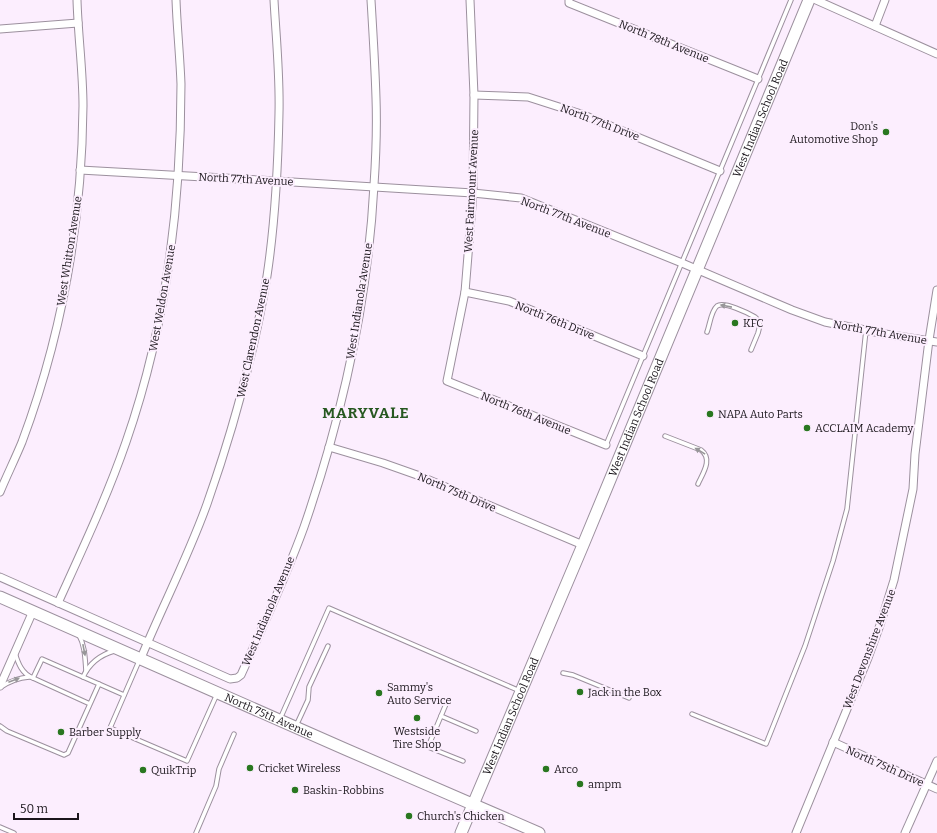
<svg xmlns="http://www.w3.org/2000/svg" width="937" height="833" viewBox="0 0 937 833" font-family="Bitter,serif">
  <rect width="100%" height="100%" fill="#fceefe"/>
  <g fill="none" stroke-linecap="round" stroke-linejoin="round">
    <defs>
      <g id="lane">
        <path d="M707 332C710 324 711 311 717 306 724 301 748 313 755 317 758 319 759 322 760 325L758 333 751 350"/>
        <path d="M665 436 701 450C713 459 703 473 698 484"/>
        <path d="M606 445 791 0"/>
        <path d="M79 635C85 646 85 658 86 671"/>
        <path d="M15 653C18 663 22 674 33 678"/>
        <path d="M139 661 110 728 187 761 217 694"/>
        <path d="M563 673 573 675 629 698"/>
        <path d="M83 677C89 664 100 655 114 651"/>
        <path d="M99 684 124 695"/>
        <path d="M1 687C10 681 18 678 29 677"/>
        <path d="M692 714 766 744 805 646 833 561 847 509 866 330"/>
        <path d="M441 716 446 704"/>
        <path d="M280 719 329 608 520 691"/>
        <path d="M0 726 7 731 64 755 68 753 99 684 42 659 33 678 90 704"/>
        <path d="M296 726 308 700 309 687 328 646"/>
        <path d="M463 761 428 747 441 716 476 731"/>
        <path d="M0 827 14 833"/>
        <path d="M196 833 216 786 219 769 234 734"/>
      </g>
      <g id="street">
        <path d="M470 0 474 95 473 193 465 292 447 381 606 445"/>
        <path d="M569 0V3L758 79"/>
        <path d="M816 0 937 54"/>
        <path d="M875 26 885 0"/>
        <path d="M0 29 78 23"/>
        <path d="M474 95 528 97 581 114 720 171"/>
        <path d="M80 170 276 181 473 193 521 198 682 263 792 310 825 322 885 334 937 342"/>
        <path d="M465 292 509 301 643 356"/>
        <path d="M329 447 383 463 417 475 583 545"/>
        <path d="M0 492C7 475 15 459 22 442 62 335 82 220 83 106 83 71 78 35 77 0"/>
        <path d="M0 577 230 679 237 678 241 675C263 626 286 577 304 527 342 417 368 301 374 185 376 156 377 127 376 98 375 65 373 33 371 0"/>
        <path d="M58 603C82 550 107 497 126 442 156 356 172 266 178 175 180 145 181 115 181 84 180 56 177 28 176 0"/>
        <path d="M141 658C162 607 188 557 207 504 233 430 254 354 267 276 275 223 278 167 279 113 280 75 276 37 274 0"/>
        <path d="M0 686 33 611"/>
        <path d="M833 742 937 789"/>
        <path d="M796 833 868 658 880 625 894 580 913 489 915 454 929 340 937 290"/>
        <path d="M905 833 937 761"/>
      </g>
      <g id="secondary">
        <path id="s1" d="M0 597 345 749 539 833"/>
        <path id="s2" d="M461 833 583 545 809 0"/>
      </g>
    </defs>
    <use href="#lane" stroke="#9c909e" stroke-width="5.5"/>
    <use href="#street" stroke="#9c909e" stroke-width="9"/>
    <use href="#secondary" stroke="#9c909e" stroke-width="13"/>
    <use href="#lane" stroke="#fff" stroke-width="3.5"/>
    <use href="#street" stroke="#fff" stroke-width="7"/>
    <use href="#secondary" stroke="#fff" stroke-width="11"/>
  </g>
  <defs><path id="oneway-solid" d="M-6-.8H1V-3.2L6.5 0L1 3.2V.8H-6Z"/></defs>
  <g fill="#989699">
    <use href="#oneway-solid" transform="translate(726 306) rotate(-169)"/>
    <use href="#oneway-solid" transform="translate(700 451) rotate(-149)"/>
    <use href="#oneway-solid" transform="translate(84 650) rotate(79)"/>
    <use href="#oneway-solid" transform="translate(14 680) rotate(-21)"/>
  </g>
  <g fill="#297720" stroke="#fceefe" stroke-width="1.5">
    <circle cx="886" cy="132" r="4"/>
    <circle cx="735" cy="323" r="4"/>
    <circle cx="710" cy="414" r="4"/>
    <circle cx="807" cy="428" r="4"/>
    <circle cx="580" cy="692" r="4"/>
    <circle cx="379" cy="693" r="4"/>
    <circle cx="417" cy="718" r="4"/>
    <circle cx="61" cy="732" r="4"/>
    <circle cx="250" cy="768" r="4"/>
    <circle cx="546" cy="769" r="4"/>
    <circle cx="143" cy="770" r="4"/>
    <circle cx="580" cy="784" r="4"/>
    <circle cx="295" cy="790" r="4"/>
    <circle cx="409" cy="816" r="4"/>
  </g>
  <g text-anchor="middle" stroke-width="4" stroke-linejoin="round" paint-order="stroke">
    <g font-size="11" fill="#1b161c" stroke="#fceefe">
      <text transform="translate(664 41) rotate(22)" y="4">North 78th Avenue</text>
      <text dy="4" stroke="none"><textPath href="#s2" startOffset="775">West Indian School Road</textPath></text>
      <text transform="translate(600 122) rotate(21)" y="4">North 77th Drive</text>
      <text transform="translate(246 179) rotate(3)" y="4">North 77th Avenue</text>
      <text transform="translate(471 191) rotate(-87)" y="4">West Fairmount Avenue</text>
      <text transform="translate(566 217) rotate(21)" y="4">North 77th Avenue</text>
      <text transform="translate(69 251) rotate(-81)" y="4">West Whitton Avenue</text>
      <text transform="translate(162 298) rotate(-80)" y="4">West Weldon Avenue</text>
      <text transform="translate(359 301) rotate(-81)" y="4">West Indianola Avenue</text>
      <text transform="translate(555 320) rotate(22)" y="4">North 76th Drive</text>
      <text transform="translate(880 332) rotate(10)" y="4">North 77th Avenue</text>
      <text transform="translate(253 338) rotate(-78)" y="4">West Clarendon Avenue</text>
      <text transform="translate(526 413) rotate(22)" y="4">North 76th Avenue</text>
      <text dy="4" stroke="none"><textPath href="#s2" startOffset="451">West Indian School Road</textPath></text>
      <text transform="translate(457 492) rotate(23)" y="4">North 75th Drive</text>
      <text transform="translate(268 611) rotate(-67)" y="4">West Indianola Avenue</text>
      <text transform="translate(869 649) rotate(-69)" y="4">West Devonshire Avenue</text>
      <text dy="4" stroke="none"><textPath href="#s1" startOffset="294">North 75th Avenue</textPath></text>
      <text dy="4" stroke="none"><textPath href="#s2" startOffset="127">West Indian School Road</textPath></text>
      <text transform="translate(885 766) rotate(24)" y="4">North 75th Drive</text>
    </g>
    <g font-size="11" fill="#1b161c" stroke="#fceefe" text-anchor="start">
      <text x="878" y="130" text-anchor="end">Don's<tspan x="878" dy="13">Automotive Shop</tspan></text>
      <text x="743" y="327">KFC</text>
      <text x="718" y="418">NAPA Auto Parts</text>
      <text x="815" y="432">ACCLAIM Academy</text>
      <text x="387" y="691">Sammy's<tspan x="387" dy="13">Auto Service</tspan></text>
      <text x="588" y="696">Jack in the Box</text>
      <text x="417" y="735" text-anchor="middle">Westside<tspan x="417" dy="13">Tire Shop</tspan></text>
      <text x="69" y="736">Barber Supply</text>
      <text x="258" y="772">Cricket Wireless</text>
      <text x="554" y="773">Arco</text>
      <text x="151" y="774">QuikTrip</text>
      <text x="588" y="788">ampm</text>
      <text x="303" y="794">Baskin-Robbins</text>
      <text x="417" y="820">Church's Chicken</text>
    </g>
    <g font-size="15" font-weight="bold" letter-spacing="1" fill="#275821" stroke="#fceefe">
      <text x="366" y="418">MARYVALE</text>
    </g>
  </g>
  <path d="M14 813v6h64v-6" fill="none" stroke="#1b161c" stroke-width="2"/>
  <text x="20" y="813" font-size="12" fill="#1b161c" stroke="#fceefe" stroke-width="3" paint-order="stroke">50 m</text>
</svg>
